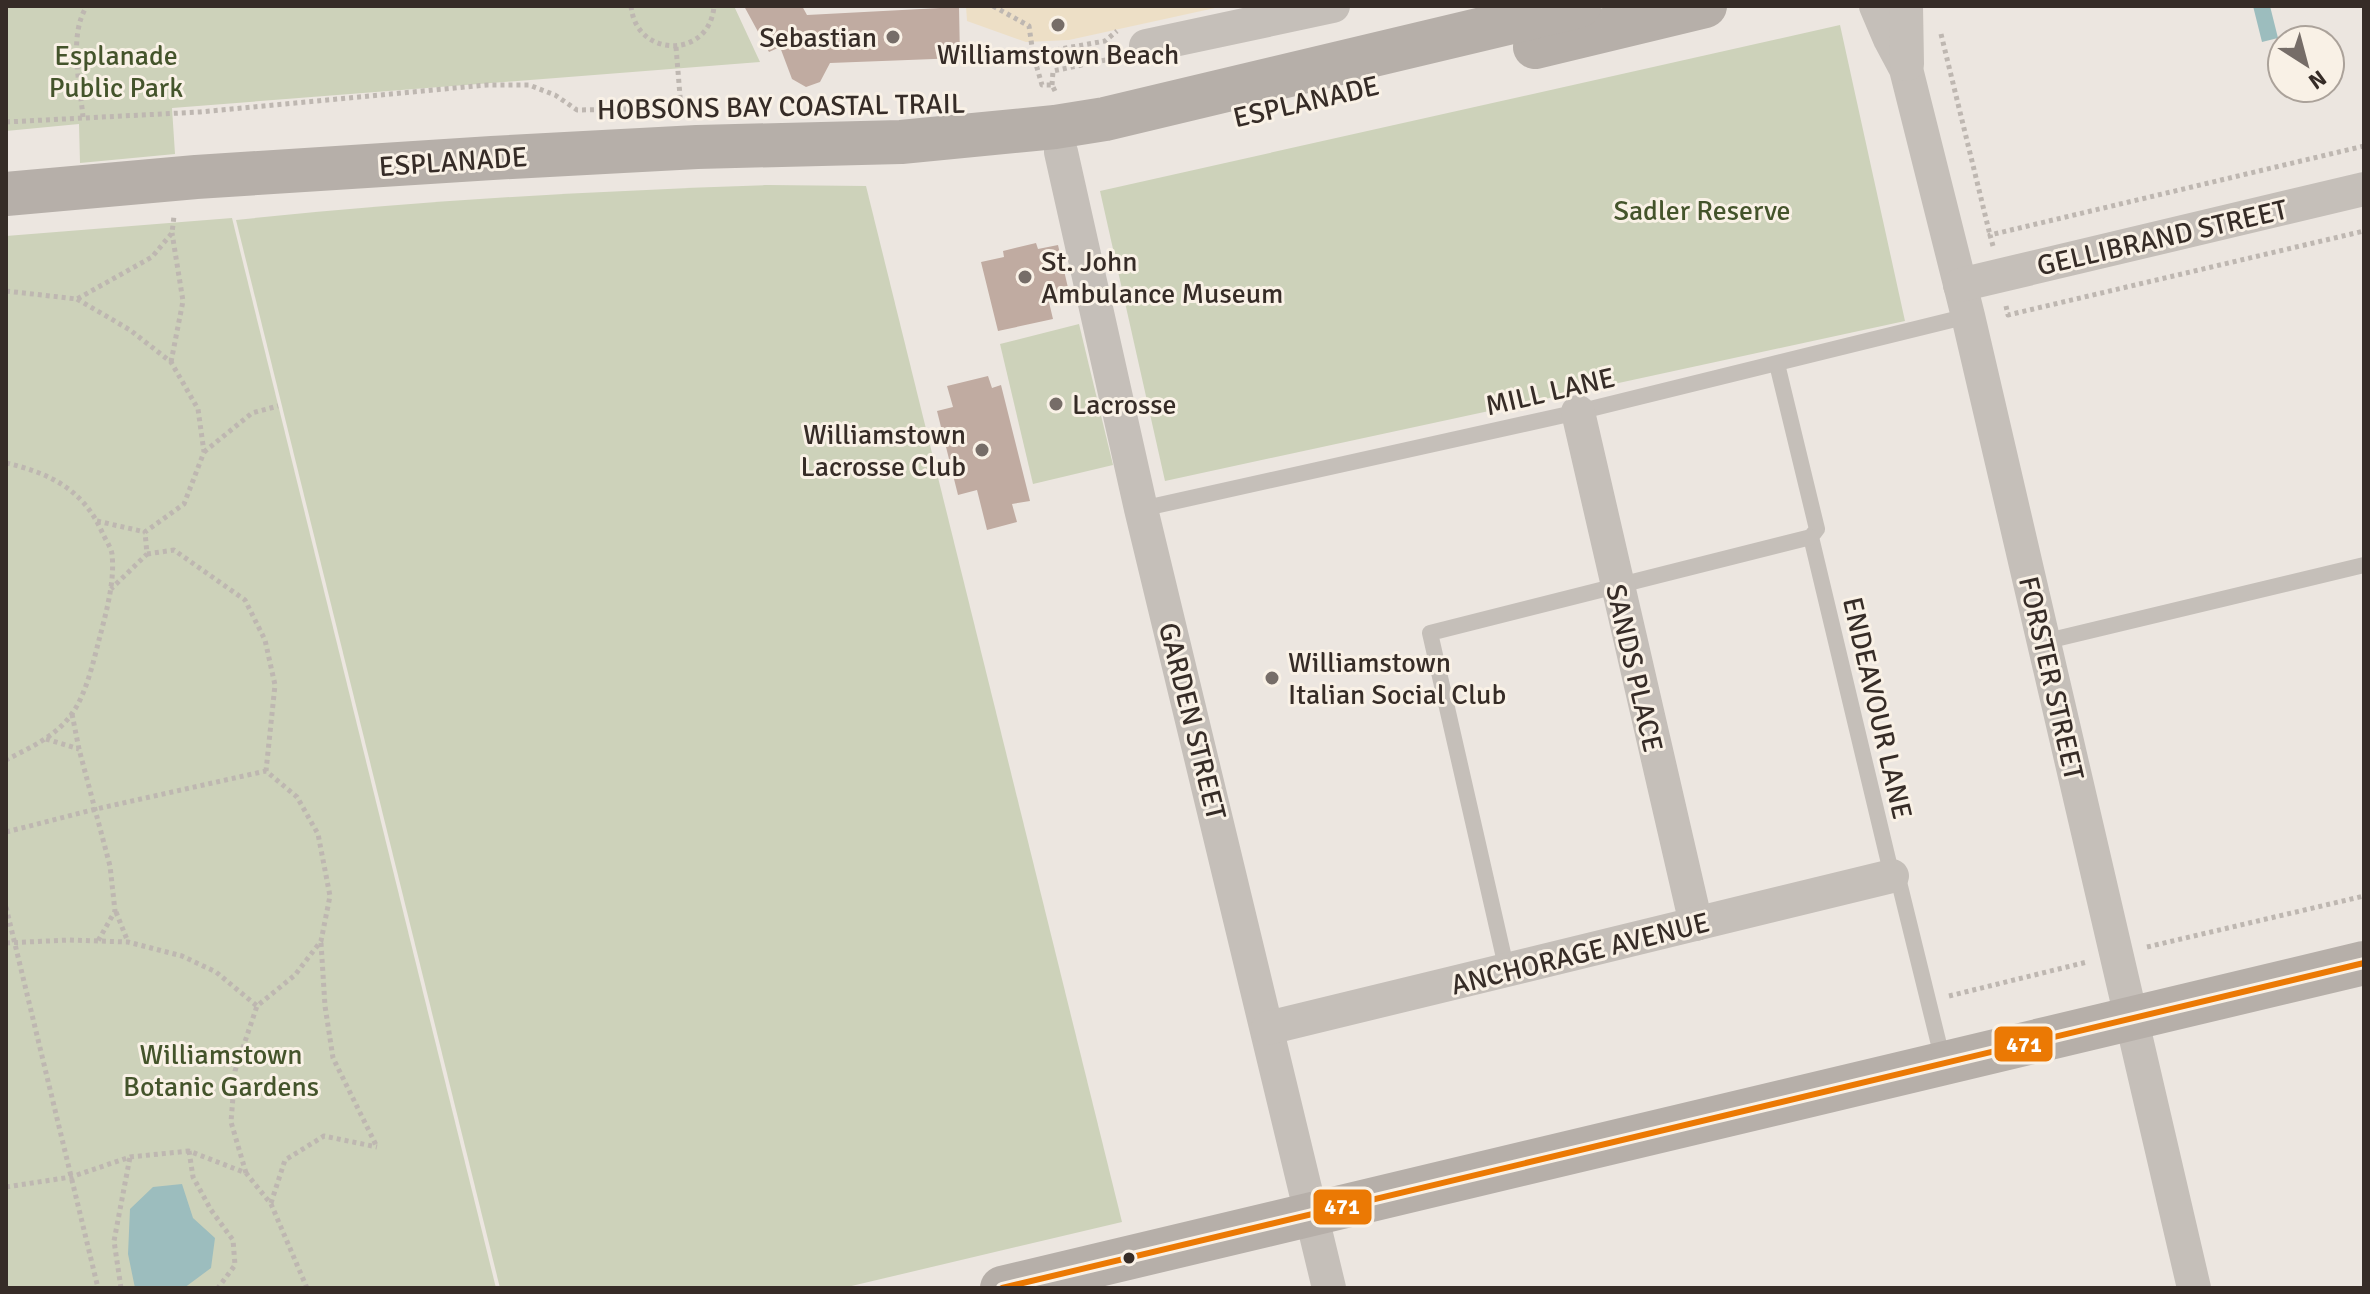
<svg xmlns="http://www.w3.org/2000/svg" width="2370" height="1294" viewBox="0 0 2370 1294" font-family="Signika,sans-serif">
  <rect width="100%" height="100%" fill="#ece6e0"/>
  <g fill="#cdd2ba">
    <path d="M6 6H734L760 62 172 108 175 154 80 163 79 124 6 131Z"/>
    <path d="M1840 25 1905 321 1165 481 1100 191Z"/>
    <path d="M768 185 866 186 1122 1222 843 1288H500L236 220C413 201 590 191 768 185Z"/>
    <path d="M232 218 496 1288H6V236Z"/>
    <path d="M1079 324 1113 465 1033 484 1000 344Z"/>
  </g>
  <path fill="#eddfc6" d="M966 6H1224L1069 40 1026 42 967 21Z"/>
  <g fill="#9cbdbe">
    <path d="M2253 6H2270L2278 38 2262 42Z"/>
    <path d="M182 1184 193 1218 215 1238 211 1268 184 1288H135L128 1254 130 1209 153 1187Z"/>
  </g>
  <g fill="#c0aba1">
    <path d="M744 6H802L807 15 959 7 960 58 830 63 820 82 806 87 792 79 780 47 769 52Z"/>
    <path d="M1036 243 1038 249 1058 245 1069 292 1048 298 1053 319 998 331 981 262 1004 257 1003 251Z"/>
    <path d="M988 376 992 388 1001 385 1030 501 1012 504 1017 522 987 530 977 490 958 495 937 411 953 407 947 386Z"/>
  </g>
  <g fill="none" stroke-linecap="round" stroke-linejoin="round">
    <g stroke="#beb7b1" stroke-width="5" stroke-dasharray="4 4" stroke-linecap="butt">
      <path d="M631 6C636 59 710 59 714 6"/>
      <path d="M993 6 1029 26 1033 54"/>
      <path d="M1941 34 1990 235"/>
      <path d="M676 47 681 108"/>
      <path d="M1052 85 1053 71 1120 57"/>
      <path d="M1055 91 1052 85H1042L1033 54 1105 41 1117 31"/>
      <path d="M83 117C80 84 68 35 87 6"/>
      <path d="M6 122 200 112 487 85H529L555 95 577 110 673 108"/>
      <path d="M1993 246 1990 235 2364 146"/>
      <path d="M6 291 77 299 152 257 172 233 174 216"/>
      <path d="M77 299 130 330 171 362 198 409 204 452 184 504 145 532 147 554 111 589"/>
      <path d="M2006 306 2008 315 2364 231"/>
      <path d="M171 362 183 301 172 233"/>
      <path d="M204 452 252 413 278 406"/>
      <path d="M6 463C49 473 83 489 102 532 105 539 111 547 112 554 115 582 106 613 99 640 93 663 86 695 71 715 55 737 29 748 6 760"/>
      <path d="M97 521 145 532"/>
      <path d="M147 554 174 550 245 600 265 640 275 685 266 771"/>
      <path d="M72 714 79 749 110 866 115 911 98 941"/>
      <path d="M46 739 79 749"/>
      <path d="M6 832 96 809 266 771"/>
      <path d="M6 907 98 1288"/>
      <path d="M116 912 128 942"/>
      <path d="M6 943 69 940 128 942 182 956 216 972 257 1006"/>
      <path d="M321 943 325 1006 333 1058 377 1147"/>
      <path d="M2147 947 2364 896"/>
      <path d="M1949 996 2087 962"/>
      <path d="M189 1151 193 1177 211 1210 233 1240 235 1265 218 1288"/>
      <path d="M246 1173 231 1122 235 1071 257 1006 295 975 321 941 330 896 318 834 297 797 266 771"/>
      <path d="M6 1187 71 1177 130 1157 189 1151 246 1173 271 1204 307 1288"/>
      <path d="M271 1203 285 1160 324 1136 377 1147"/>
      <path d="M121 1288 114 1241 130 1157"/>
    </g>
    <g stroke="#c5bfb9" stroke-width="16">
      <path d="M1777 364 1817 529 1811 537 1892 876 1899 882 1943 1061"/>
      <path d="M1141 509 1578 412 1968 316"/>
      <path d="M2043 642 2364 565"/>
      <path d="M1507 971 1430 633 1811 537"/>
    </g>
    <g stroke="#c5bfb9" stroke-width="34">
      <path d="M1876 6 1890 39 1906 69 1968 316 2194 1288"/>
      <path d="M1906 6 1907 64"/>
      <path d="M1146 46 1333 6"/>
      <path d="M1061 152 1141 509 1329 1288"/>
      <path d="M1960 285 2364 189"/>
      <path d="M1578 412 1696 924"/>
      <path d="M1268 1028 1892 876"/>
    </g>
    <g stroke="#b6afa9" stroke-width="44">
      <path d="M1535 47 1705 6"/>
      <path d="M6 194 196 177 492 158 697 147 901 142 1055 127 1105 119 1579 6"/>
      <path d="M1002 1288 2364 963"/>
    </g>
    <defs>
      <path id="bus-1" d="M1002 1288 2364 963"/>
    </defs>
    <use href="#bus-1" stroke="#f9f1e6" stroke-width="12"/>
    <use href="#bus-1" stroke="#eb7904" stroke-width="6"/>
  </g>
  <g fill="#766d68" stroke="#f9f1e6" stroke-width="3">
    <circle cx="1058" cy="25" r="8"/>
    <circle cx="893" cy="37" r="8"/>
    <circle cx="1025" cy="277" r="8"/>
    <circle cx="1056" cy="404" r="8"/>
    <circle cx="982" cy="450" r="8"/>
    <circle cx="1272" cy="678" r="8"/>
  </g>
  <circle fill="#362c27" stroke="#f9f1e6" stroke-width="3" cx="1129" cy="1258" r="7"/>
  <g text-anchor="middle" stroke-width="6" stroke-linejoin="round" paint-order="stroke">
    <g font-size="28" fill="#362c27" stroke="#f9f1e6" text-anchor="start">
      <text x="877" y="47" text-anchor="end">Sebastian</text>
      <text x="1058" y="64" text-anchor="middle">Williamstown Beach</text>
      <text x="1041" y="271">St. John<tspan x="1041" dy="32">Ambulance Museum</tspan></text>
      <text x="1072" y="414">Lacrosse</text>
      <text x="966" y="444" text-anchor="end">Williamstown<tspan x="966" dy="32">Lacrosse Club</tspan></text>
      <text x="1288" y="672">Williamstown<tspan x="1288" dy="32">Italian Social Club</tspan></text>
    </g>
    <g font-size="28" fill="#44542b" stroke="#f9f1e6">
      <text x="116" y="65">Esplanade<tspan x="116" dy="32">Public Park</tspan></text>
      <text x="1702" y="220">Sadler Reserve</text>
      <text x="221" y="1064">Williamstown<tspan x="221" dy="32">Botanic Gardens</tspan></text>
    </g>
    <g font-size="28" fill="#362c27" stroke="#f9f1e6">
      <text transform="translate(1306 101) rotate(-13)" y="10">ESPLANADE</text>
      <text transform="translate(781 106) rotate(-1)" y="10">HOBSONS BAY COASTAL TRAIL</text>
      <text transform="translate(453 161) rotate(-4)" y="10">ESPLANADE</text>
      <text transform="translate(2162 237) rotate(-13)" y="10">GELLIBRAND STREET</text>
      <text transform="translate(1550 391) rotate(-13)" y="10">MILL LANE</text>
      <text transform="translate(1635 668) rotate(77)" y="10">SANDS PLACE</text>
      <text transform="translate(2052 678) rotate(77)" y="10">FORSTER STREET</text>
      <text transform="translate(1878 708) rotate(77)" y="10">ENDEAVOUR LANE</text>
      <text transform="translate(1193 721) rotate(76)" y="10">GARDEN STREET</text>
      <text transform="translate(1580 953) rotate(-14)" y="10">ANCHORAGE AVENUE</text>
    </g>
  </g>
  <g stroke="#f9f1e6" stroke-width="3">
    <rect x="1993" y="1025" width="61" height="38" rx="8" fill="#eb7904"/>
    <rect x="1312" y="1188" width="61" height="38" rx="8" fill="#eb7904"/>
  </g>
  <g font-size="22" text-anchor="middle" font-weight="bold" fill="#fff">
    <text x="2024" y="1052">471</text>
    <text x="1342" y="1214">471</text>
  </g>
  <rect width="2370" height="1294" fill="none" stroke="#362c27" stroke-width="16"/>
  <g transform="translate(2306 64) rotate(144)"><circle r="38" fill="#f9f1e6" stroke="#aba29a" stroke-width="2"/>
  <path d="M0-6L14 30L0 20L-14 30Z" fill="#766d68"/>
  <text y="-12" font-size="22" font-weight="bold" text-anchor="middle" fill="#362c27">N</text>
  </g>
</svg>
